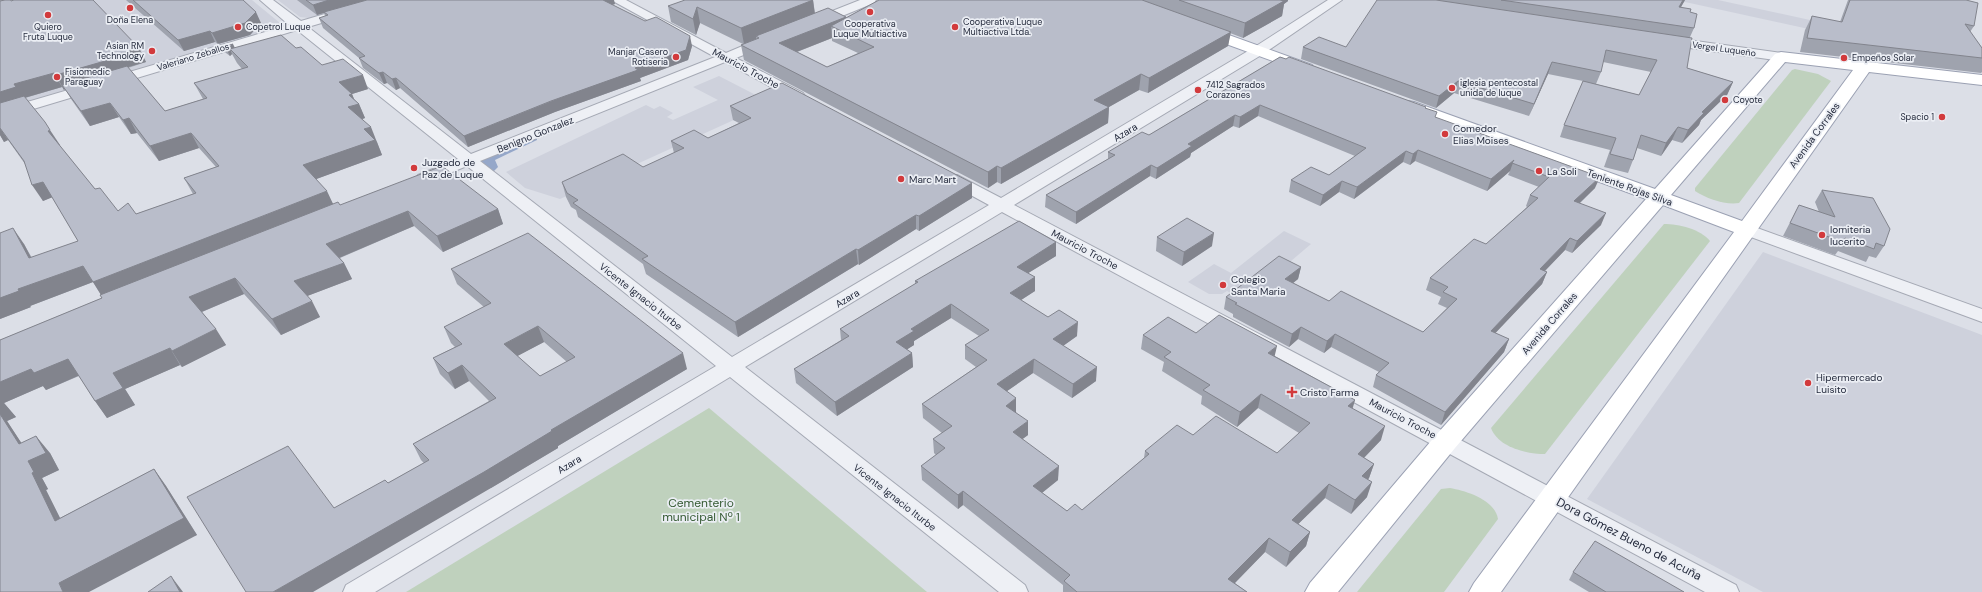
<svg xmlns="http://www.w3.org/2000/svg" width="1982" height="592" viewBox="0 0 1982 592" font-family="'DM Sans',sans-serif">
  <rect width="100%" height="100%" fill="#dcdfe7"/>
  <g fill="#ced1dc">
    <path d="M58 0H252L280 23 281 25 270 31 0 111Z"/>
    <path d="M278 0H374L309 18 300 17Z"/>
    <path d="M1676 0H1718L1961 53 1959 62Z"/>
    <path d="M719 76 771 103 560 199 525 188 506 172 646 105 654 109 660 106 673 113 667 117 673 120 718 100 693 87Z"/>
    <path d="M1284 231 1311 244 1244 301 1227 291 1222 294H1209L1188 282 1214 264 1231 273Z"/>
    <path d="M1763 252 1982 335V592H1763L1587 499Z"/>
  </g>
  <g fill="#bfd1bd">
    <path d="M1795 69 1818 74 1831 81 1739 203C1725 205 1707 199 1695 191V188L1792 70Z"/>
    <path d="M1664 224C1679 224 1700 229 1710 241L1545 454C1526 454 1498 447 1491 428Z"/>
    <path d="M709 408 927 592H406Z"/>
    <path d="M1450 488C1467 491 1495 500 1498 519L1444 592H1357L1441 489Z"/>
  </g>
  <path fill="#95a7c9" d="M537 136V140L495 160 498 167 494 171 484 172 477 157Z"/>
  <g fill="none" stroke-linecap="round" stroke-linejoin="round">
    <defs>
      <g id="street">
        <path d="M260 0H273L301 21 372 0H391L389 3 308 27 471 154 715 57 611 0H626L726 53 759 39H769L770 42 769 45 736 58 803 93 805 96 803 99H793L725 62 480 161 732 357 989 205 945 181 943 178 945 175H957L1001 198 1253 48 1328 0H1342L1263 54 1014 205 1736 585 1739 592H1705L1002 212 745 367 1025 585 1028 592H999L730 377 375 592H343L346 585 716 366 467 166 430 181H418L416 178 418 175 458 159 297 30 0 119V110L289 25Z"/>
        <path d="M860 0H876L874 3 820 25 816 26 810 22 812 19Z"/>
        <path d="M1667 37 1781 53 1788 57 1781 61 1662 44 1661 41 1662 38Z"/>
        <path d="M1746 224 1982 309V322L1740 233 1738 229 1740 225Z"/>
      </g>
      <g id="primary">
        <path d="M1201 25 1312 65 1314 68 1312 71 1306 73 1300 71 1196 33 1193 30 1196 27Z"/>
        <path d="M1781 52 1982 75V85L1869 72 1501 592H1469L1474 583 1734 232 1663 205 1455 448 1338 592H1305L1310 583 1437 434 1646 199 1402 110 1399 106 1402 102 1408 101 1414 102 1655 189 1775 54ZM1785 62 1853 70 1742 221 1671 195Z"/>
      </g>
    </defs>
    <use href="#street" stroke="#a5a9b4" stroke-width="2"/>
    <use href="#primary" stroke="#9ba1b3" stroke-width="2"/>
    <use href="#street" fill="#eef0f5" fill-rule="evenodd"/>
    <use href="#primary" fill="#fff" fill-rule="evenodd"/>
  </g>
  <g fill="#9fa3ae" fill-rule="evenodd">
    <path d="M0 0 11 1 139 48 146 62 128 68 165 111 203 99 194 83 242 69 237 63 232 54 230 56 226 53 223 47 235 48H296L322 65 368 89 352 94 354 99 359 104 365 118 362 119 377 142 382 155 316 179 333 204 340 205 498 209 503 224 443 252 414 226 340 258 344 263 352 279 307 296 320 317 281 335 244 294 202 312 226 345 182 367 180 365 125 389 135 405 107 418 95 401 79 376 46 390 43 386 4 403 16 417 7 421 21 443 50 453 59 470 42 478 48 489 46 490 60 518 154 469 166 486 197 535 0 592V340L102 298 101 295 93 282 30 306 31 307 0 319V233L24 244 32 258 78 241 52 197 43 201 25 164 8 140 4 142 0 135ZM62 87 64 90 65 89 71 99 90 126 119 117 131 134 137 133 159 161 199 148 216 167 184 178 193 194 136 214 118 211 95 189 59 145 25 98Z"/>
    <path d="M126 0H243L261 23 250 35 218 44 215 42 184 51Z"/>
    <path d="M297 0H367L615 4 612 5 692 46 688 60 640 78 641 81 555 112 468 147 400 88 396 90 387 83 384 84 363 68 359 58 323 28 319 18 325 16 324 13 317 15Z"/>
    <path d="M813 0 815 13 846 17V18L879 0H1288V1L1284 4 1282 16 1243 38 1230 33 1228 46 1148 93 1139 90 1109 107 1108 123 1001 184 997 182 988 188 744 60 741 45 743 44 700 23 696 35 671 22 668 6ZM832 38V41L858 53 827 67 797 52Z"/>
    <path d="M1424 0H1685L1681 7 1690 12 1694 28 1690 37 1687 68 1733 82 1727 95 1701 120 1699 125 1682 143 1672 140 1661 156 1637 148 1633 160 1628 173 1604 167 1610 150 1560 137 1564 125 1583 81 1548 74 1529 116 1454 93 1436 108 1301 59 1303 47H1346ZM1603 62 1651 72 1639 95 1596 84 1601 72Z"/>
    <path d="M1848 0H1966L1974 26 1970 32 1982 48V72L1981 73 1800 52 1805 30 1812 16 1840 22Z"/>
    <path d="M1280 57 1426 107V108L1435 117 1595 188 1580 203 1601 225 1572 253 1565 250 1545 271 1547 272 1542 284 1495 333 1509 339 1504 352 1441 425 1373 387 1376 375 1379 372 1331 347 1324 353 1298 339 1289 347 1233 317V314L1224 309 1226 297 1301 267 1298 279 1293 283 1329 301 1423 332 1447 308 1438 304 1441 297 1426 290 1430 278 1486 244 1527 207 1526 206 1530 195 1539 187 1508 175 1510 171 1487 191 1415 161 1410 165 1403 162 1354 199 1339 192 1320 206 1289 192 1291 180 1329 175 1355 156 1258 116 1239 128 1233 126 1191 153 1190 157 1156 179 1150 176 1076 224 1045 207 1046 195 1108 159V152L1149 135Z"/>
    <path d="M730 106 972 183V198L919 231 916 229 859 265 858 264 738 337 646 274 643 264 578 217 576 210 571 207 566 197 562 182 643 167 674 153 671 141 708 138 739 123 733 120Z"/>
    <path d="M1822 190 1884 246 1876 258 1869 256 1866 262 1838 251 1835 255 1783 236 1799 205 1819 212 1815 202Z"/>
    <path d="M1157 237 1212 246 1182 266 1156 251Z"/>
    <path d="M1056 242V256L1028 273 1035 277V291L1021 300 1077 336 1063 346 1096 381 1072 398 1033 373 1007 391 1016 412 1028 435 1022 439 1058 480 1042 493 1067 511 1082 510 1144 458 1145 451 1193 435 1277 453 1299 433 1258 408 1237 427 1201 404 1202 396 1162 371 1164 362 1141 349 1143 335 1196 333 1275 356 1355 400 1352 408 1381 440 1364 458 1374 464 1369 478 1368 480 1367 497 1351 514 1325 498 1298 524 1310 532 1306 546 1286 567 1265 552 1235 583 1247 592H1063V585L963 505 958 509 922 480 921 466 936 455 934 453 933 439 942 433 923 418 922 404 976 367 965 359V345L979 336 951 318 914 341V345L907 349 912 353 913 367 837 416 796 383 794 369 841 340 840 329 915 284V281Z"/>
    <path d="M451 269 687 369 558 446V448L491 488 334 508 388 483 424 463 421 460 413 444 489 401 469 381 455 389 440 374 433 358 455 347 451 343 444 327 484 307 457 284ZM544 342 567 362 540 376 517 356Z"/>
    <path d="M1573 572 1684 592H1589L1569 580Z"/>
  </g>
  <g fill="#82848d">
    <path d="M329 0H367L317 15 313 5Z"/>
    <path d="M600 0H614L615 4 602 8Z"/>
    <path d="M813 0 815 16 756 36V39L744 44 741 28Z"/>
    <path d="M1272 0H1288V1L1284 4 1282 16 1243 38 1245 23Z"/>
    <path d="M1683 0H1685L1675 17 1679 7Z"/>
    <path d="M697 7 700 23 696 35 693 19Z"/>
    <path d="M256 12 261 23 250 35 218 44 212 33Z"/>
    <path d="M846 17 848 31 831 26 832 38 781 58 779 43Z"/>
    <path d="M210 31 215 42 184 51 178 40Z"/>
    <path d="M1231 32 1228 46 1148 93 1149 78Z"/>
    <path d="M690 36 692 46 688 60 640 78 641 81 555 112 468 147 464 136 635 68Z"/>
    <path d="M233 44 236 50 230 49 232 54 230 56 227 50Z"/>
    <path d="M139 48 146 62 125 68 62 85 65 89 64 90 56 75 117 55Z"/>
    <path d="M1552 62 1548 74 1529 116 1534 104Z"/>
    <path d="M383 72 387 83 384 84 379 73Z"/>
    <path d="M54 73 62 87 24 98 0 110V92L14 84Z"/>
    <path d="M1141 74 1139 90 1093 116 1094 100Z"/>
    <path d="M363 75 368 89 352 94 356 104H359L365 118 354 122 339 82Z"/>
    <path d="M396 78 400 88 396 90 392 79Z"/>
    <path d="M1458 81 1454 93 1436 108 1439 96Z"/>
    <path d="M1733 82 1727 95 1701 120 1699 125 1682 143 1688 130 1702 112Z"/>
    <path d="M110 103 119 117 90 126 81 111Z"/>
    <path d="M1260 105 1258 116 1239 128 1240 117Z"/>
    <path d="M1109 107 1108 123 1001 184V168Z"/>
    <path d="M1235 115 1233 126 1191 153 1190 157 1156 179 1157 168 1188 144Z"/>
    <path d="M129 118 137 133 131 134 123 120Z"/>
    <path d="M371 127 382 155 311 181 303 165 364 129Z"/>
    <path d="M1678 127 1672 140 1661 156 1666 143Z"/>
    <path d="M0 128 8 140 4 142 0 135Z"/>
    <path d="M50 130 60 145 57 146 48 131Z"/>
    <path d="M191 133 199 148 159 161 150 146Z"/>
    <path d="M1418 150 1415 161 1410 165 1413 154Z"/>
    <path d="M1406 151 1403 162 1354 199 1357 187Z"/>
    <path d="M1514 160 1510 171 1487 191 1491 179Z"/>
    <path d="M1151 165 1150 176 1076 224V212Z"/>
    <path d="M997 166V182L988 188V172Z"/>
    <path d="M1600 177 1595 188 1569 213 1574 201Z"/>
    <path d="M1342 181 1339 192 1320 206 1323 195Z"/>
    <path d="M43 182 53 197 43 201 32 185Z"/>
    <path d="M972 183V198L919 231V216Z"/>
    <path d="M327 191 334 206 103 298 93 282Z"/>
    <path d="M498 209 503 224 443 252 437 236Z"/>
    <path d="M408 211 414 226 334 260 326 244Z"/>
    <path d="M1606 213 1601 225 1572 253 1577 241Z"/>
    <path d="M916 215V229L859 265 858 250Z"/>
    <path d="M13 228 24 244 40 275 29 258Z"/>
    <path d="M1214 233 1212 246 1182 266 1184 252Z"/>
    <path d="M1570 238 1565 250 1535 281 1540 269Z"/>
    <path d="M1056 242V256L1017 280V267Z"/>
    <path d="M856 249 858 264 738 337 735 322Z"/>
    <path d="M344 263 352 279 302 298 294 281Z"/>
    <path d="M83 266 93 282 30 306 31 307 0 319V298L18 289Z"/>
    <path d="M1301 267 1298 279 1283 291 1285 279Z"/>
    <path d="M1547 272 1542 284 1486 343 1491 331Z"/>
    <path d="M1035 277V291L1010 307V293Z"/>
    <path d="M235 278 244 294 199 313 189 297Z"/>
    <path d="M312 301 320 317 281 335 272 319Z"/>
    <path d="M951 304V318L914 341V345L897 356 896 342 911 329Z"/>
    <path d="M1078 322 1077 336 1053 353V339Z"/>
    <path d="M538 326 544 342 510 360 504 344Z"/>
    <path d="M1301 327 1298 339 1289 347 1292 334Z"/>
    <path d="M216 329 226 345 182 367 172 351Z"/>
    <path d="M1335 334 1331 347 1324 353 1327 341Z"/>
    <path d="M1509 339 1504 352 1441 425 1445 412Z"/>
    <path d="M1277 346 1274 359 1268 353Z"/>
    <path d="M170 348 180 365 125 389 135 405 107 418 95 401 113 373Z"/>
    <path d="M683 353 687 369 558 446V448L491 488 313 592H273Z"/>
    <path d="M912 353 913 367 837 416 835 402Z"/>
    <path d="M68 359 80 375 46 390 43 386 4 403 16 417 7 421 32 459 36 436 50 453 59 470 42 478 48 489 46 490 70 538 55 521 32 473 19 444 0 414V382L31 369Z"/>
    <path d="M1034 359 1033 373 997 398V384Z"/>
    <path d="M462 365 469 381 455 389 448 373Z"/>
    <path d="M1097 367 1096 381 1072 398 1073 384Z"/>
    <path d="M1261 394 1258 408 1237 427 1240 412Z"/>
    <path d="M1016 398V412L1006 420V406Z"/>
    <path d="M1355 400 1351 414 1348 406Z"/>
    <path d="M1028 421V435L1012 447 1013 432Z"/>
    <path d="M1385 426 1381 440 1353 469 1358 454Z"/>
    <path d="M1374 464 1369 478 1357 490 1362 476Z"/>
    <path d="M1059 466 1058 480 1033 500V486Z"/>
    <path d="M154 469 166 486 197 535 89 592H63L59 583Z"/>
    <path d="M1372 482 1367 497 1351 514 1355 500Z"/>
    <path d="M1329 484 1325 498 1288 534 1292 520Z"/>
    <path d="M963 491V505L958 509V495Z"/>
    <path d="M1310 532 1306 546 1286 567 1290 552Z"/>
    <path d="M1269 538 1265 552 1226 592 1228 579Z"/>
    <path d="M171 576 183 592H180Z"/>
  </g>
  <g fill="#b9bdca" stroke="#82848d" fill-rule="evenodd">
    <path d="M5 0H11V1L14 0H93L139 48 117 55 119 57 56 75 54 73 14 84 16 87 0 92V1Z"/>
    <path d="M133 0H243L256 12 245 23 212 33 210 31 178 40Z"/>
    <path d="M306 0H329L313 5Z"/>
    <path d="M367 0H603L645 21 656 17 690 36 686 50 635 68 638 70 551 101 464 136 396 78 392 79 383 72 379 73 359 58 365 56 319 18 328 15 324 12Z"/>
    <path d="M685 0H813L741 28 697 7 693 19 668 6Z"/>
    <path d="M879 0H1142L1231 32 1149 78 1141 74 1094 100 1109 107 1001 168 997 166 988 172 741 45 759 38 756 36 828 8 846 17 779 43 827 67 874 47 831 26Z"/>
    <path d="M1179 0H1280L1284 1 1245 23Z"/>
    <path d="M1377 0H1436L1692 38 1687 68 1733 82 1702 112 1704 113 1688 130 1678 127 1666 143 1641 135 1633 160 1610 154 1616 138 1564 125 1583 81 1639 95 1657 60 1606 50 1601 72 1552 62 1534 104 1458 81 1439 96 1303 47 1319 37 1346 47Z"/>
    <path d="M1501 0H1683L1679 7 1691 9 1690 12 1697 14 1694 28Z"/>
    <path d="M1850 0H1966L1978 3 1974 26 1965 24 1982 48V58L1807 38 1812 16 1842 22Z"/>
    <path d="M281 35 296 48 301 47 322 65 343 59 363 75 339 82 352 94 349 95 359 104 348 107 371 127 364 129 375 140 303 165 327 191 93 282 83 266 18 289 19 291 0 298V233L13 228 29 258 78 241 43 182 32 185 24 161 0 128V103L24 96 45 122 50 130 48 131 95 189 100 188 118 211 128 203 136 214 196 193 184 178 219 166 191 133 150 146 129 118 123 120 110 103 81 111 62 85 127 66 165 111 207 98 194 83 248 67 230 49Z"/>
    <path d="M233 44 227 50 223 47Z"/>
    <path d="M1280 57 1286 59 1289 57 1426 107 1425 108 1437 112 1435 117 1600 177 1574 201 1606 213 1577 241 1570 238 1540 269 1547 272 1491 331 1509 339 1445 412 1376 375 1389 363 1335 334 1327 341 1301 327 1292 334 1235 304 1237 303 1226 297 1279 256 1301 267 1285 279 1329 301 1341 291 1423 332 1457 299 1443 292 1448 287 1430 278 1474 239 1486 244 1538 198 1530 195 1549 177 1512 163 1514 160 1491 179 1418 150 1413 154 1406 151 1357 187 1342 181 1323 195 1291 180 1311 167 1329 175 1366 148 1260 105 1240 117 1235 115 1188 144 1192 146 1157 168 1151 165 1076 212 1046 195 1115 155 1108 152 1142 132 1149 135Z"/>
    <path d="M782 83 972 183 919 216 916 215 858 250 856 249 735 322 642 259 648 256 573 203 578 200 567 193 562 182 623 154 643 167 684 148 671 141 694 130 708 138 751 118 730 106Z"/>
    <path d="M442 166 498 209 437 236 408 211 326 244 344 263 294 281 312 301 272 319 235 278 189 297 216 329 172 351 170 348 113 373 123 388 95 401 68 359 34 373 31 369 0 382V340L102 298 100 295 338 202 340 205Z"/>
    <path d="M1822 190 1873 198 1890 229 1884 246 1876 243 1874 249 1845 238 1843 242 1790 223 1799 205 1835 217Z"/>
    <path d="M1187 218 1214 233 1184 252 1157 237Z"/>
    <path d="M1019 221 1056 242 1017 267 1035 277 1010 293 1048 317 1059 310 1078 322 1053 339 1097 367 1073 384 1034 359 997 384 1016 398 1006 406 1028 421 1013 432 1059 466 1033 486 1067 511 1075 504 1082 510 1149 454 1145 451 1177 425 1193 435 1216 416 1277 453 1310 423 1261 394 1240 412 1203 390 1210 385 1164 357 1171 352 1143 335 1168 317 1196 333 1219 315 1277 346 1268 353 1355 400 1348 406 1385 426 1358 454 1374 464 1362 476 1372 482 1355 500 1329 484 1292 520 1310 532 1290 552 1269 538 1228 579 1247 592H1077L1064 581 1070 575 963 491 958 495 921 466 945 448 933 439 952 426 922 404 987 360 965 345 989 330 951 304 911 329 914 331 896 342 912 353 835 402 794 369 849 336 840 329 918 282 915 281Z"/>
    <path d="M528 233 683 353 551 430 552 431 484 472 273 592H246L187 497 288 446 334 508 385 480 388 483 429 460 413 444 496 398 462 365 448 373 433 358 462 344 444 327 491 303 451 269ZM538 326 575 357 540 376 504 344Z"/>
    <path d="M0 414 19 444 36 436 46 453 28 461 34 472 32 473 55 521 154 469 184 518 59 583 63 592H0Z"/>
    <path d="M1595 541 1684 592H1606L1573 572Z"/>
    <path d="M171 576 180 592H148Z"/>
  </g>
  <g fill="#d23a3c" stroke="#ebeef4" stroke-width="1.5">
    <circle cx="130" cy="8" r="4"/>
    <circle cx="870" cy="12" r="4"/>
    <circle cx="48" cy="15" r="4"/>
    <circle cx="238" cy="27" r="4"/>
    <circle cx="955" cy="27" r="4"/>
    <circle cx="152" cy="51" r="4"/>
    <circle cx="676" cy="57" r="4"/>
    <circle cx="1844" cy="58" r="4"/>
    <circle cx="57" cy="77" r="4"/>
    <circle cx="1452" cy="88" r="4"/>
    <circle cx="1198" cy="90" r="4"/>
    <circle cx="1725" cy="100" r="4"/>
    <circle cx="1942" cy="117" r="4"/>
    <circle cx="1445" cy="134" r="4"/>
    <circle cx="414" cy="168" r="4"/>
    <circle cx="1539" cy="171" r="4"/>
    <circle cx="901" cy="179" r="4"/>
    <circle cx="1822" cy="235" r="4"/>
    <circle cx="1223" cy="285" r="4"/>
    <circle cx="1808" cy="383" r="4"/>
    <path d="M1290 386h4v4h4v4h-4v4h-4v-4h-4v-4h4z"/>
  </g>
  <g text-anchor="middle" stroke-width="3.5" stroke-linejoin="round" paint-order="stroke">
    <g font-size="9" fill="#252b3d" stroke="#ebeef4" text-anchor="start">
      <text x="130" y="23" text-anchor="middle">Doña Elena</text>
      <text x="963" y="25">Cooperativa Luque<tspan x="963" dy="10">Multiactiva Ltda.</tspan></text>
      <text x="870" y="27" text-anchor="middle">Cooperativa<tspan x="870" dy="10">Luque Multiactiva</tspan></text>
      <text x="48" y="30" text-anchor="middle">Quiero<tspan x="48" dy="10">Fruta Luque</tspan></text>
      <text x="246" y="30">Copetrol Luque</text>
      <text x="144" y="49" text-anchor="end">Asian RM<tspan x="144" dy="10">Technology</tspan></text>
      <text x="668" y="55" text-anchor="end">Manjar Casero<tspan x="668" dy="10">Rotiseria</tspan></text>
      <text x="1852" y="61">Empeños Solar</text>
      <text x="65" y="75">Fisiomedic<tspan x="65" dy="10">Paraguay</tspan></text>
      <text x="1460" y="86">iglesia pentecostal<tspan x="1460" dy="10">unida de luque</tspan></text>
      <text x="1206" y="88">7412 Sagrados<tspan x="1206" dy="10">Corazones</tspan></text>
      <text x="1733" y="103">Coyote</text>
      <text x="1934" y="120" text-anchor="end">Spacio 1</text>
    </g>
    <g font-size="9" fill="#252b3d" stroke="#ebeef4">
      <text transform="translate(1724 49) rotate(8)" y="3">Vergel Luqueño</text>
      <text transform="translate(193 57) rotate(-17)" y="3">Valeriano Zeballos</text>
    </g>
    <g font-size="10" fill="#252b3d" stroke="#ebeef4">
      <text transform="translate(746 68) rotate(28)" y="4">Mauricio Troche</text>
      <text transform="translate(1125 132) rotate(-31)" y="4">Azara</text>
      <text transform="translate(535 134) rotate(-22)" y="4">Benigno Gonzalez</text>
      <text transform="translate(1814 135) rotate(-54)" y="4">Avenida Corrales</text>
      <text transform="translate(1630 187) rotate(20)" y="4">Teniente Rojas Silva</text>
      <text transform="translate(1085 249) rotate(28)" y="4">Mauricio Troche</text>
      <text transform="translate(641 296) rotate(38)" y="4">Vicente Ignacio Iturbe</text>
      <text transform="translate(847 298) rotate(-31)" y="4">Azara</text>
      <text transform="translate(1549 323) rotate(-49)" y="4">Avenida Corrales</text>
      <text transform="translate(1403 418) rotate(28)" y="4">Mauricio Troche</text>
      <text transform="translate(569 464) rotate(-31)" y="4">Azara</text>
      <text transform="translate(895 497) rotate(38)" y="4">Vicente Ignacio Iturbe</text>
    </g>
    <g font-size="10" fill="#252b3d" stroke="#ebeef4" text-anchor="start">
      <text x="1453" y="132">Comedor<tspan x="1453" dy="12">Elias Moises</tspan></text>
      <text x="422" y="166">Juzgado de<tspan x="422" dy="12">Paz de Luque</tspan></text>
      <text x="1547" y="175">La Soli</text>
      <text x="909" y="183">Marc Mart</text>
      <text x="1830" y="233">lomiteria<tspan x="1830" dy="12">lucerito</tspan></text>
      <text x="1231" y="283">Colegio<tspan x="1231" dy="12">Santa Maria</tspan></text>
      <text x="1816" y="381">Hipermercado<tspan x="1816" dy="12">Luisito</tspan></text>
      <text x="1300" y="396">Cristo Farma</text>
    </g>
    <g font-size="12" fill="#345932" stroke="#ebeef4">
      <text x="701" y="507">Cementerio<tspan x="701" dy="14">municipal Nº 1</tspan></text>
    </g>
    <g font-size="12" fill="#252b3d" stroke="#ebeef4">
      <text transform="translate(1629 539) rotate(28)" y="4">Dora Gómez Bueno de Acuña</text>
    </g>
  </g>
</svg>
